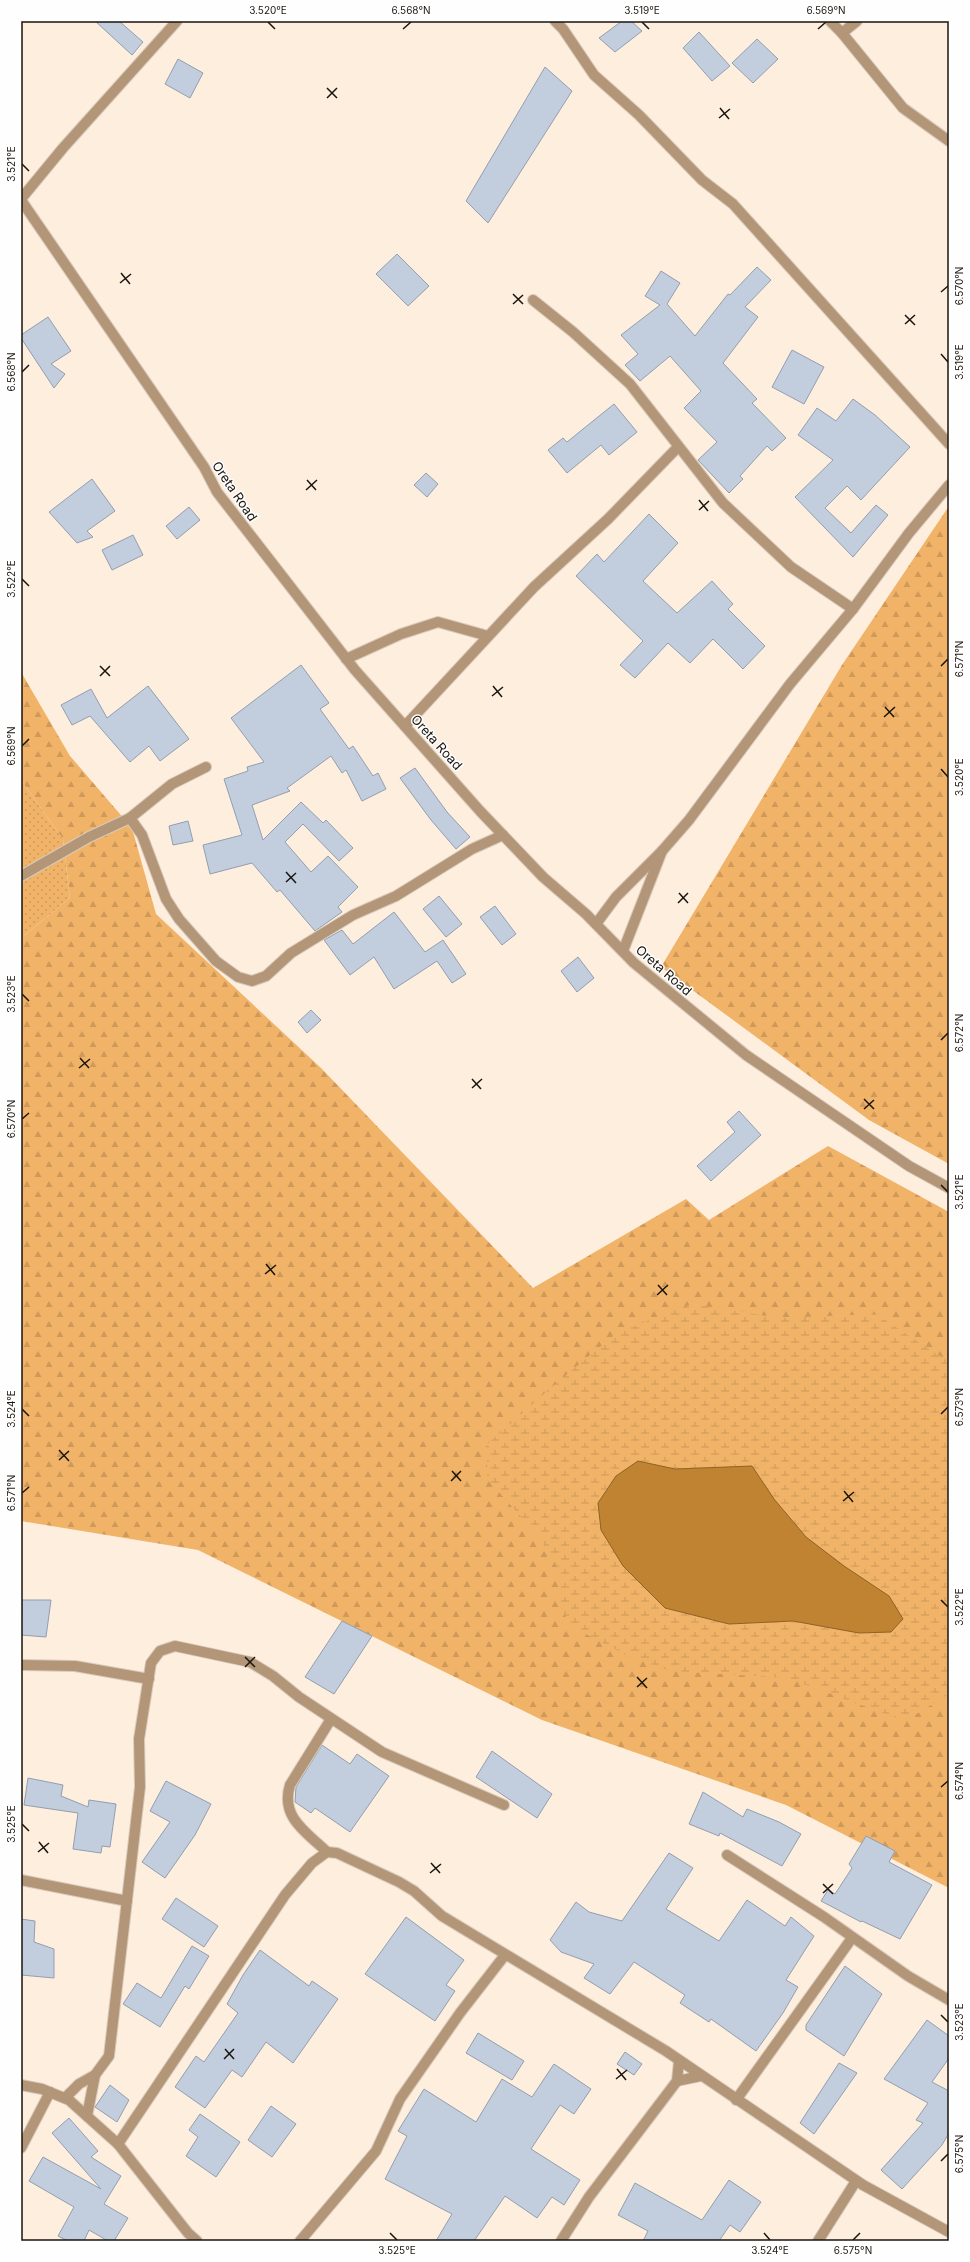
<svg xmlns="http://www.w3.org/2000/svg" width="970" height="2262" viewBox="0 0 970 2262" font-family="Inter,sans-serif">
  <defs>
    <pattern id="grass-dots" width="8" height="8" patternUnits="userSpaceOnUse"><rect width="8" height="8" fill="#f1b368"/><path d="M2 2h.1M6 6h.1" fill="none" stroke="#ce9959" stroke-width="1.8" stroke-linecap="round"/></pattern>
    <pattern id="forest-firs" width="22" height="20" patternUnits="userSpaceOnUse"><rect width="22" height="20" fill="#f1b368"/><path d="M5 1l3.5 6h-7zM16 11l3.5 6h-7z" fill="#ce9959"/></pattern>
    <pattern id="wetland-marsh" width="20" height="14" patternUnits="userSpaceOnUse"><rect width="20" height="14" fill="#f1b368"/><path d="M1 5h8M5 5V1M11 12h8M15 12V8" fill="none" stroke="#ce9959"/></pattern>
  </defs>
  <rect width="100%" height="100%" fill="#fdeede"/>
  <path fill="url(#grass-dots)" d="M21 780 63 839 70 898 21 938Z"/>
  <g fill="url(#forest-firs)">
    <path d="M949 506V1164L869 1120 661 967 842 665Z"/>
    <path d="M21 672 70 756 132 828 156 914 321 1068 533 1288 686 1199 709 1220 828 1146 949 1212V1888L786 1805 542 1720 198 1550 21 1521V938L70 898 63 839 21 780Z"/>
  </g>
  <path fill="url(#wetland-marsh)" fill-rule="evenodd" d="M692 1304 780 1318 876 1314 949 1362V1694L905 1721 787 1678 671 1671 634 1659 572 1627 559 1605 561 1574 540 1538 487 1479V1444L548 1390 618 1332ZM638 1461 675 1469 752 1466 774 1499 806 1537 844 1566 859 1633 793 1621 729 1624Z"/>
  <path fill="#bf8332" stroke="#8e6228" d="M638 1461 675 1469 752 1466 774 1499 806 1537 844 1566 889 1596 903 1619 891 1632 859 1633 793 1621 729 1624 665 1608 623 1566 601 1530 598 1503 616 1476Z"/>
  <g fill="#c2cdde" stroke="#939eae">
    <path d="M95 21H119L143 42 132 55Z"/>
    <path d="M622 21H631L642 31 615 52 599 38Z"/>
    <path d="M699 32 730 66 712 81 683 48Z"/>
    <path d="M757 39 778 59 753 83 732 63Z"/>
    <path d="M178 59 203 73 190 98 165 84Z"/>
    <path d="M545 67 572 91 488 223 466 201Z"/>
    <path d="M397 254 429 286 408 306 376 274Z"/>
    <path d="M757 267 771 280 745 307 758 317 723 363 757 399 752 403 786 438 772 451 767 446 740 476 743 479 729 493 698 460 717 442 684 408 701 391 670 356 640 381 625 365 638 354 621 335 660 305 645 296 661 271 680 283 667 304 695 336 728 294 730 295Z"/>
    <path d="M48 317 71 351 51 364 65 374 54 388 21 338V335Z"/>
    <path d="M792 350 824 367 804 404 772 387Z"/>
    <path d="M853 399 875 415 910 447 861 500 847 486 825 508 851 533 876 505 888 515 853 557 795 497 833 460 798 435 817 408 836 421Z"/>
    <path d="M614 404 637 432 609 455 601 445 567 473 548 450 563 438 567 442Z"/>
    <path d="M426 473 438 484 427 497 414 485Z"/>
    <path d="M92 479 115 511 87 531 93 537 77 543 49 512Z"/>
    <path d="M189 507 200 520 177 539 166 526Z"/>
    <path d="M649 514 678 543 643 581 677 613 712 581 733 604 728 609 765 646 743 669 713 639 690 663 668 643 635 678 620 665 643 641 576 576 597 554 604 562Z"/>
    <path d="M133 535 143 555 112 570 102 550Z"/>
    <path d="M301 665 329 703 320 709 349 749 353 746 373 776 378 773 386 789 362 801 346 770 342 773 331 756 287 788 290 791 252 805 263 840 301 802 323 823 326 820 353 848 339 861 303 824 285 842 311 872 328 856 358 887 338 907 342 912 315 931 280 890 277 892 252 863 210 874 203 845 242 835 224 779 248 771 247 767 264 762 231 718Z"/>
    <path d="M148 686 189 739 160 761 149 746 130 762 90 716 72 725 61 705 91 689 107 718Z"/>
    <path d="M415 768 447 812 470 837 456 849 431 820 400 778Z"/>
    <path d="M188 821 193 841 173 845 169 826Z"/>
    <path d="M439 896 462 924 446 937 423 909Z"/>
    <path d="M495 906 516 934 502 945 480 917Z"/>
    <path d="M394 912 425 952 443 940 466 974 452 983 437 961 394 989 374 957 350 975 324 940 342 930 353 944Z"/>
    <path d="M578 957 594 978 577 992 561 971Z"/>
    <path d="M311 1010 321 1020 307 1033 298 1022Z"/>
    <path d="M739 1111 761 1135 711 1181 697 1166 735 1132 727 1122Z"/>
    <path d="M22 1600H51L46 1637 21 1635Z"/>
    <path d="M342 1621 372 1636 334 1694 305 1677Z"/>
    <path d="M322 1745 350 1764 357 1754 389 1776 350 1832 315 1808 311 1813 295 1802 296 1787Z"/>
    <path d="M492 1751 552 1794 537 1818 476 1777Z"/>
    <path d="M28 1778 63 1785 61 1796 88 1807 89 1800 116 1804 110 1847 102 1846 101 1853 73 1849 78 1813 24 1805Z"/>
    <path d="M166 1781 211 1804 195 1835 165 1878 142 1862 170 1822 150 1811Z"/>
    <path d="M703 1792 743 1817 747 1809 779 1822 801 1834 782 1866 720 1833 719 1836 689 1824Z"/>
    <path d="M866 1836 895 1851 889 1862 932 1885 900 1939 862 1921 861 1922 821 1901 828 1890 835 1894 852 1868 849 1864Z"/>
    <path d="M669 1853 693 1868 666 1909 719 1941 747 1900 785 1926 791 1917 814 1936 786 1980 798 1987 783 2013 756 2051 711 2019 709 2022 680 2003 685 1995 634 1962 610 1994 584 1978 594 1964 561 1952 550 1940 576 1902 589 1912 622 1921Z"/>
    <path d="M176 1898 218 1926 204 1947 162 1919Z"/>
    <path d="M406 1917 464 1960 446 1985 455 1991 435 2021 365 1974Z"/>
    <path d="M21 1919 35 1921 34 1942 54 1949V1978L21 1975Z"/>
    <path d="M192 1946 209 1956 189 1989 185 1986 160 2027 123 2004 137 1983 161 1998Z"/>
    <path d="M260 1950 309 1986 312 1981 338 1999 293 2063 266 2042 242 2077 232 2070 205 2108 175 2087 196 2056 204 2062 238 2013 227 2004 243 1975Z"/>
    <path d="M845 1966 882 1994 844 2056 806 2030V2025Z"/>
    <path d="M927 2020 949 2036V2058L932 2082 949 2091V2133L942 2145 902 2189 881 2170 923 2123 916 2120 928 2103 884 2079Z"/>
    <path d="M478 2033 524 2061 512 2080 466 2053Z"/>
    <path d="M625 2052 642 2064 634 2075 617 2064Z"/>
    <path d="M839 2063 857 2073 814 2134 800 2123Z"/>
    <path d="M554 2064 591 2089 574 2114 560 2105 531 2149 580 2180 564 2205 552 2197 537 2218 505 2196 474 2241H436L452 2214 385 2179 407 2136 398 2131 424 2089 476 2122 502 2079 532 2097Z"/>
    <path d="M110 2085 129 2100 117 2122 95 2107Z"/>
    <path d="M271 2106 296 2124 272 2157 248 2140Z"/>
    <path d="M200 2114 240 2142 216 2177 186 2156 198 2137 189 2130Z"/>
    <path d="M69 2118 98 2151 91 2157 121 2176 104 2204 128 2218 114 2241H108L89 2230 84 2241H68L58 2236 74 2207 29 2181 43 2157 101 2189 52 2133Z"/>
    <path d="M729 2180 761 2202 740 2232 730 2225 719 2241H643L648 2231 618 2215 635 2183 702 2220Z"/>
  </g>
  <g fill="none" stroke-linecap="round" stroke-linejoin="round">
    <defs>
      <g id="minor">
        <path d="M555 21 563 29 594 75 639 115 702 180 733 204 949 444"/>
        <path d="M830 21 842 33 903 108 949 141"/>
        <path d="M842 33 857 21"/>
        <path d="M21 199 63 148 177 21"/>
        <path d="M533 300 573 332 630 384 723 503 791 567 853 609"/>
        <path d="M346 659 401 634 438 622 488 636"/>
        <path d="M405 726 534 587 608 519 678 447"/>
        <path d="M130 818 142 835 166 899 179 919 216 961 238 977 252 981 266 976 291 953 353 915 396 896 472 849 503 835"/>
        <path d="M21 876 89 837 130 818 172 784 206 767"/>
        <path d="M21 1665 75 1666 149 1679"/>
        <path d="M327 1852C306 1832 280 1817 290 1785L331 1719"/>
        <path d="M727 1855 824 1917 908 1976 949 2000"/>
        <path d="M21 1880 127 1901"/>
        <path d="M677 2081 701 2076"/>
        <path d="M21 2085 42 2089 69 2100 118 2144 188 2233 197 2241"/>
        <path d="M65 2098 79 2084 95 2075 109 2056 140 1787 139 1739 151 1663 160 1651 175 1646 250 1662 273 1676 299 1697 382 1752 504 1805"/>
        <path d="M736 2100 852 1938"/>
        <path d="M87 2116 95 2075"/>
        <path d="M118 2144 285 1895 312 1863 327 1852 337 1853 399 1882 414 1891 442 1916 666 2051 863 2185 949 2232"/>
        <path d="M21 2148 50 2092"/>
        <path d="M300 2241 376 2151 400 2099 460 2013 505 1955"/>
        <path d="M561 2241 589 2197 677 2081 679 2061"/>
        <path d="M818 2241 856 2181"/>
      </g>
      <g id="tertiary">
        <path d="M21 200 204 467 217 492 355 670 480 811 543 877 586 914 634 963 746 1055 909 1166 949 1188"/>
        <path d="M596 924 616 897 662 851 689 820 790 684 853 609 909 533 949 485"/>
        <path d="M623 951 662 851"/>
      </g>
    </defs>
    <use href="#minor" stroke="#d9cbbd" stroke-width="12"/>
    <use href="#tertiary" stroke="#d9cbbd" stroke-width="12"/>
    <use href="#minor" stroke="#b29677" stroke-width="10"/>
    <use href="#tertiary" stroke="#b29677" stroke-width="10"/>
  </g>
  <path fill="none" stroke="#1a150f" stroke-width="1.5" d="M268 22 275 29M642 22 649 29M403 29 411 22M818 29 826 22M327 88 337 98M327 98 337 88M720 108 729 119M719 118 730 109M22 164 29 171M121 273 130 284M120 283 131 274M941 292 948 286M513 294 523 304M513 304 523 295M905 315 915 325M905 324 915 315M941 354 948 362M22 372 29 365M307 480 316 490M306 490 317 480M699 500 708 511M699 510 709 501M22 579 29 586M100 666 110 676M941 666 948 659M100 676 110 666M493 686 502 697M492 696 503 687M885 707 894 717M884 717 895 707M22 746 29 739M941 769 948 777M286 872 296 883M286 882 296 873M679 893 688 903M678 903 688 893M22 994 29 1001M941 1040 948 1033M80 1058 89 1068M79 1068 90 1059M472 1079 481 1089M472 1088 482 1079M864 1099 874 1109M864 1109 874 1100M22 1119 29 1113M941 1185 948 1192M266 1264 275 1275M265 1274 276 1265M658 1285 667 1295M657 1295 668 1285M22 1409 29 1416M941 1414 948 1407M59 1450 69 1461M59 1460 69 1451M452 1471 461 1481M451 1481 461 1471M844 1491 853 1502M22 1493 29 1487M843 1501 854 1492M941 1600 948 1607M245 1657 255 1667M245 1667 255 1657M637 1677 647 1688M637 1687 647 1678M941 1787 948 1781M22 1824 29 1831M39 1842 48 1853M38 1852 49 1843M431 1863 440 1873M430 1873 441 1864M823 1884 833 1894M823 1893 833 1884M941 2015 948 2022M225 2049 234 2059M224 2059 234 2049M617 2069 626 2080M616 2079 627 2070M941 2161 948 2154M390 2233 397 2240M764 2233 770 2240M853 2240 860 2233"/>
  <g text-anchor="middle" stroke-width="3" stroke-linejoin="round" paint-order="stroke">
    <g font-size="13" fill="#1a150f" stroke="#fefefe">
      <text transform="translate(235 491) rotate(56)" y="5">Oreta Road</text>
      <text transform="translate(437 742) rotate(48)" y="5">Oreta Road</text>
      <text transform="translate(664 970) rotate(41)" y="5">Oreta Road</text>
    </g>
  </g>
  <rect width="970" height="2262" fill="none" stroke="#fefefe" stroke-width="44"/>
  <rect x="22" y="22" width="926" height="2218" fill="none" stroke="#1a150f" stroke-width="1.5"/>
  <g font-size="10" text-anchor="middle" fill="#1a150f">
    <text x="268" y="14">3.520°E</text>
    <text x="411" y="14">6.568°N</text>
    <text x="642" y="14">3.519°E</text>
    <text x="826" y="14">6.569°N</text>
    <text transform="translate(11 164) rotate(-90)" y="4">3.521°E</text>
    <text transform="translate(959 286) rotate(-90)" y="4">6.570°N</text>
    <text transform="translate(959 362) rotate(-90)" y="4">3.519°E</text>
    <text transform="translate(11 372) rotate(-90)" y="4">6.568°N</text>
    <text transform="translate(11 579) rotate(-90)" y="4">3.522°E</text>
    <text transform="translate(959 659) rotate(-90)" y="4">6.571°N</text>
    <text transform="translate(11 746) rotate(-90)" y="4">6.569°N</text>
    <text transform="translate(959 777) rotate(-90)" y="4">3.520°E</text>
    <text transform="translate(11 994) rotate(-90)" y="4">3.523°E</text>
    <text transform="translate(959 1033) rotate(-90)" y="4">6.572°N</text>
    <text transform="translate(11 1119) rotate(-90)" y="4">6.570°N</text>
    <text transform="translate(959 1192) rotate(-90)" y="4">3.521°E</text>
    <text transform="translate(959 1407) rotate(-90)" y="4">6.573°N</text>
    <text transform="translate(11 1409) rotate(-90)" y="4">3.524°E</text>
    <text transform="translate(11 1493) rotate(-90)" y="4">6.571°N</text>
    <text transform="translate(959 1607) rotate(-90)" y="4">3.522°E</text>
    <text transform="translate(959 1781) rotate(-90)" y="4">6.574°N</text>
    <text transform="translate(11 1824) rotate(-90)" y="4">3.525°E</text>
    <text transform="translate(959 2022) rotate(-90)" y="4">3.523°E</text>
    <text transform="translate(959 2154) rotate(-90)" y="4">6.575°N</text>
    <text x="397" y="2254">3.525°E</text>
    <text x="770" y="2254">3.524°E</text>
    <text x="853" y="2254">6.575°N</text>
  </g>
</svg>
